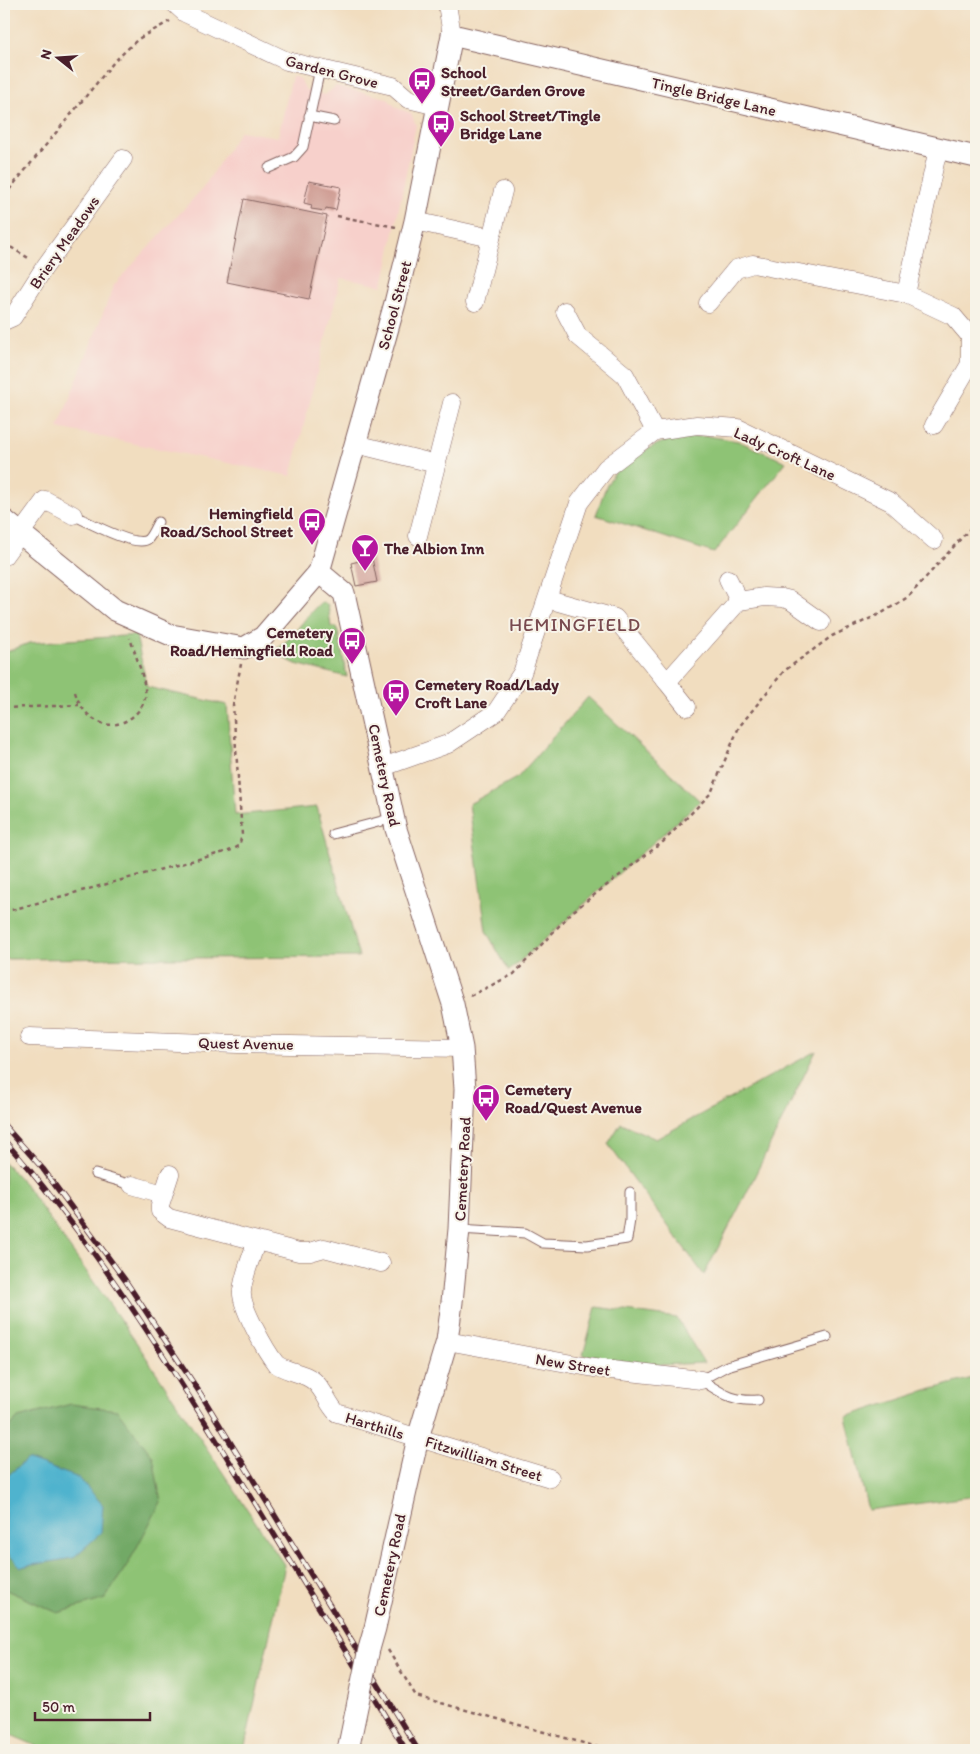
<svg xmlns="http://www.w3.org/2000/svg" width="980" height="1754" viewBox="0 0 980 1754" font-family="Itim,sans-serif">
  <rect width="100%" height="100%" fill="#f7f3e8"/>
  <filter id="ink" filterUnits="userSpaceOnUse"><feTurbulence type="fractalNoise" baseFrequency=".02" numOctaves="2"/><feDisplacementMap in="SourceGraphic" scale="10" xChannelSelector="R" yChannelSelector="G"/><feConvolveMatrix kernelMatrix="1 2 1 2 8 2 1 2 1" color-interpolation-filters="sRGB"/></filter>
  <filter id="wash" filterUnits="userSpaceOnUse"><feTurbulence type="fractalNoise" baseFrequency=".0096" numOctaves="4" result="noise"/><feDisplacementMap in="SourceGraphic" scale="20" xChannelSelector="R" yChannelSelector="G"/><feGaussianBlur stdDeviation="1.12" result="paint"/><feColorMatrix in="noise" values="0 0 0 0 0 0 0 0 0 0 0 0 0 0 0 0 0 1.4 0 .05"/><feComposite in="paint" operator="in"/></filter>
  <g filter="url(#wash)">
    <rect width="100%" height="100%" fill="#f1ddbf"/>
    <path fill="#f7d0cb" d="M292 76 300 79 306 90 325 95 336 86 387 98 397 108 411 113 416 125 383 286 341 278 291 476 58 428 114 285 203 188 240 131 278 137Z"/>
    <g fill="#8ec375" stroke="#6c7150">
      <path d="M708 436 738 441 786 462 714 553 596 515C601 502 604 487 613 475 625 459 657 442 677 438 687 437 698 437 708 436Z"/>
      <path d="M320 603H325L328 605 331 627H337L347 677 296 664 271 652C292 642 303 618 320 603Z"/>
      <path d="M136 635 147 687 227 705 235 815 317 807 359 957 4 959V653L29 643Z"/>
      <path d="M588 697 700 801 509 971 486 931 469 804 518 777Z"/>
      <path d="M816 1051 745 1196 704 1275 608 1144 621 1123 656 1139Z"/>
      <path d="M4 1162 24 1183 136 1342 285 1566 244 1750H46L4 1732Z"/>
      <path d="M596 1307 677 1318 704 1363 657 1365 620 1362 583 1355Z"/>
      <path d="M976 1377V1496L868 1510 846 1417 929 1390Z"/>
    </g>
    <path fill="#72a966" stroke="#5e6448" d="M71 1404 117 1410 153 1457 161 1502 129 1562 105 1599 58 1613 4 1589V1550L21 1567 5 1478 4 1492V1433L18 1418Z"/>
    <path fill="#4fb3ce" stroke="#4c697c" d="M27 1459 79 1478 103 1505 101 1533 73 1558 21 1567 4 1550 5 1478Z"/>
    <g id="blocks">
      <g fill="#ce9a91">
        <path d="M309 181 341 187 336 210 326 208 325 211 311 209 312 205 304 203Z"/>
        <path d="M244 199 327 216 309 299 227 282Z"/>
        <path d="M372 558 377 582 356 586 351 563Z"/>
      </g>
    </g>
  </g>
  <g filter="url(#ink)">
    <use href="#blocks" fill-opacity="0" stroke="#84625f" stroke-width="1"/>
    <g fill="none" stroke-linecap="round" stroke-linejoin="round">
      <defs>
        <g id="service">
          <path d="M309 116 334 121"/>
          <path d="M269 168 294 157 303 147 320 69"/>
          <path d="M73 515C86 521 137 549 148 539 152 535 155 527 158 522"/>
          <path d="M333 834 393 818"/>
          <path d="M95 1174 132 1185"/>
          <path d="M459 1229 525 1233 543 1243 587 1245 627 1239 630 1220V1192"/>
          <path d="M701 1380 727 1366 827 1337"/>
          <path d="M701 1380C722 1393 732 1402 758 1400"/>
        </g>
        <g id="minor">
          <path d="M175 4 185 13 287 61 393 86 408 99 437 106"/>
          <path d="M447 4 452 35"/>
          <path d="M415 221 491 238"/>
          <path d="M906 294 938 149"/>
          <path d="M475 302 503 191"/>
          <path d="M708 303 736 269 753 264 906 294 953 316 970 336V364L934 425"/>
          <path d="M565 311 578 336 625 375 655 431"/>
          <path d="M4 321 13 317 44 268 123 159"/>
          <path d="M356 444 436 464"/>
          <path d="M418 536 452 403"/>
          <path d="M4 556 45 500 73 515"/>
          <path d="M728 579 739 601"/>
          <path d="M548 599 615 618 667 682 739 601 764 597 782 598 790 600 821 622"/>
          <path d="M667 682 687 707"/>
          <path d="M383 767 448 744 496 712 522 673 579 503 606 468 655 431 697 425 738 428 891 502 934 540"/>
          <path d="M29 1037 238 1044 462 1048"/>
          <path d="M170 1174 160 1205V1211L169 1218 299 1252H310L324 1248 381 1263"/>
          <path d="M132 1185 163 1194"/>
          <path d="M256 1242C252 1257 243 1276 242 1291 240 1306 266 1351 276 1364 288 1373 306 1372 316 1383 325 1392 328 1404 337 1413L550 1478"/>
          <path d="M447 1341 594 1368 701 1380"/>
        </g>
        <g id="tertiary">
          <path d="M4 520 115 610 171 635 244 648 263 637 319 572 395 303 415 221 452 35 976 157"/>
          <path d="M319 572 344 593 396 829 453 1004 462 1048 465 1089 459 1229 452 1302 447 1341 418 1438 375 1628 369 1649"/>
          <path d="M348 1750 358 1702"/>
        </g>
      </defs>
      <use href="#service" stroke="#84625f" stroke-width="11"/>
      <use href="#minor" stroke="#84625f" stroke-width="19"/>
      <use href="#tertiary" stroke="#84625f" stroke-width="23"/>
      <g stroke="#84625f" stroke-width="2.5" stroke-dasharray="4 4" stroke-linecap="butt">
        <path d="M4 196 114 62 138 39 170 21"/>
        <path d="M337 216 396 227"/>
        <path d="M4 243 30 259"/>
        <path d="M75 692C79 705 86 716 99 722 117 731 141 716 145 698 148 686 134 651 130 638"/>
        <path d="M4 708 79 705"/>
        <path d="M4 912 232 850 239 846 242 835 233 705 241 664"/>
        <path d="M470 996 514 974 572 912 664 841 711 793 739 727 784 671 832 636 882 613 908 597 976 522"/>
        <path d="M388 1650 416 1696 608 1750"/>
      </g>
      <use href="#service" stroke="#fff" stroke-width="9"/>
      <use href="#minor" stroke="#fff" stroke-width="18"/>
      <use href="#tertiary" stroke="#fff" stroke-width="21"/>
      <defs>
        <g id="rail">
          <path d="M4 1125 43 1169 125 1280 202 1396 418 1750"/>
          <path d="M4 1140C94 1242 168 1361 239 1477 295 1568 350 1659 406 1750"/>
        </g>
      </defs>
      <use href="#rail" stroke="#4a1f2b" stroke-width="5.5"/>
      <use href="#rail" stroke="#f7f3e8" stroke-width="4" stroke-dasharray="11" stroke-linecap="butt"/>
      <defs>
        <path id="tertiary-bridge" d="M358 1702 369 1649"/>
      </defs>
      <use href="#tertiary-bridge" stroke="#84625f" stroke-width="23" stroke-linecap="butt"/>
      <use href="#tertiary-bridge" stroke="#fff" stroke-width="21"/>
    </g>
  </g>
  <defs>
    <symbol id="bus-pin" viewBox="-11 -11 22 30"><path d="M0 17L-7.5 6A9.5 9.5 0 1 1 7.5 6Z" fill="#b5179e" stroke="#f7f3e8"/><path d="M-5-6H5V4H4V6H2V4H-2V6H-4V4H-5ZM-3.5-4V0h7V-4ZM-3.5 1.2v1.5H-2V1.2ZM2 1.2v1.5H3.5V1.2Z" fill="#fff"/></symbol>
    <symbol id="bar-pin" viewBox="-11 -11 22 30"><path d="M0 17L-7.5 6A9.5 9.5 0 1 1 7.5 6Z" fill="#b5179e" stroke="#f7f3e8"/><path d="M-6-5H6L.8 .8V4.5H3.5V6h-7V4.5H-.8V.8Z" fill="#fff"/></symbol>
  </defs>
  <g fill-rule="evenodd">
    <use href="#bus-pin" x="406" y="65" width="32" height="43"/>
    <use href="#bus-pin" x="425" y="108" width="32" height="43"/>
    <use href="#bus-pin" x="296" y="506" width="32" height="43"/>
    <use href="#bar-pin" x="349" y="532" width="32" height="43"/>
    <use href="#bus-pin" x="336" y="625" width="32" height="43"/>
    <use href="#bus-pin" x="380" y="677" width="32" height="43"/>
    <use href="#bus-pin" x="470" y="1082" width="32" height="43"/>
  </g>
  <g text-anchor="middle" stroke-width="4" stroke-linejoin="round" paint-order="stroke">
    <g font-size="16" fill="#4a1f2b" stroke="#f7f3e8">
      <text transform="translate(332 71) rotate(14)" y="6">Garden Grove</text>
      <text transform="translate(714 96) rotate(13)" y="6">Tingle Bridge Lane</text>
      <text transform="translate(64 242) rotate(-55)" y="6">Briery Meadows</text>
      <text transform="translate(394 305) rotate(-75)" y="6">School Street</text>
      <text transform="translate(785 453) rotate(24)" y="6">Lady Croft Lane</text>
      <text transform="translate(385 775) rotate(78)" y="6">Cemetery Road</text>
      <text transform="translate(246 1043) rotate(1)" y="6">Quest Avenue</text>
      <text transform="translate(462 1169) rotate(-87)" y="6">Cemetery Road</text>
      <text transform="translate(573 1364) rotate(9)" y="6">New Street</text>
      <text transform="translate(375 1425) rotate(17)" y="6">Harthills</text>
      <text transform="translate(484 1458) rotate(17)" y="6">Fitzwilliam Street</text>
      <text transform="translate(389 1565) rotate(-78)" y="6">Cemetery Road</text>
    </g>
    <g font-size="16" font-weight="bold" fill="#4a1f2b" stroke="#f7f3e8" text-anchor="start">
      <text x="441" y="78">School<tspan x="441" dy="18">Street/Garden Grove</tspan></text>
      <text x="460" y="121">School Street/Tingle<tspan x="460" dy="18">Bridge Lane</tspan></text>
      <text x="293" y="519" text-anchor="end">Hemingfield<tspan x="293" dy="18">Road/School Street</tspan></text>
      <text x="384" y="554">The Albion Inn</text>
      <text x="333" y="638" text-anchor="end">Cemetery<tspan x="333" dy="18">Road/Hemingfield Road</tspan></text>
      <text x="415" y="690">Cemetery Road/Lady<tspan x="415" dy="18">Croft Lane</tspan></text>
      <text x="505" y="1095">Cemetery<tspan x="505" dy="18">Road/Quest Avenue</tspan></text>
    </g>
    <g font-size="19" letter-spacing="1" fill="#784a4f" stroke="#f7f3e8">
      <text x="575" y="631">HEMINGFIELD</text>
    </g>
  </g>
  <rect width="980" height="1754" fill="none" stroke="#f7f3e8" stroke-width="20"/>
  <g transform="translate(58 58) rotate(287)" stroke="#f7f3e8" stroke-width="4" paint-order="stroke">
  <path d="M0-4L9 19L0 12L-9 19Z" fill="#4a1f2b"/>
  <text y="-8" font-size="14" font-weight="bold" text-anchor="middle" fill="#4a1f2b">N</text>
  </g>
  <path d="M35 1712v8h115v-8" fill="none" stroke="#4a1f2b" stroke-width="2.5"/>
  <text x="42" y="1712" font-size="15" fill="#4a1f2b" stroke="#f7f3e8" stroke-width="4" paint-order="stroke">50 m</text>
</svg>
